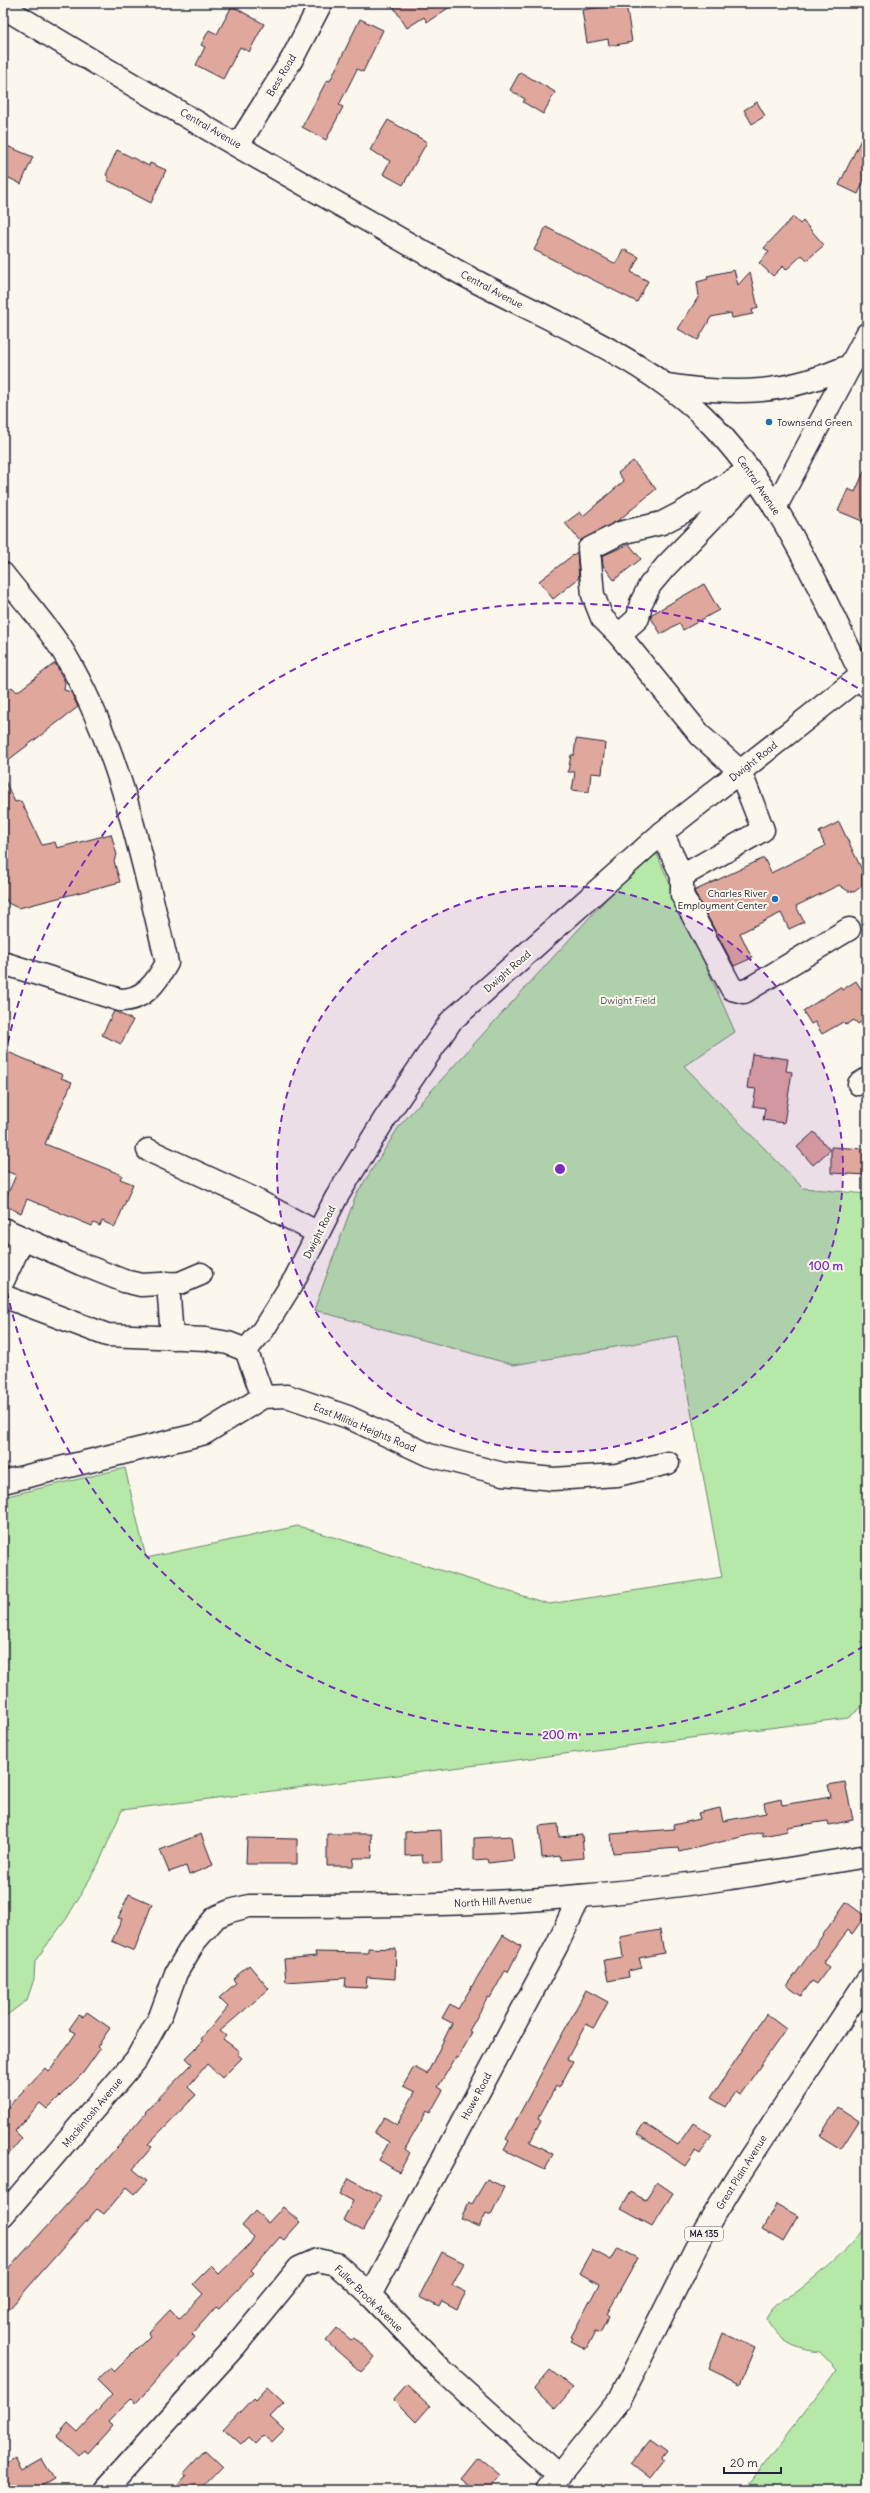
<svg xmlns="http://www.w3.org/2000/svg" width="870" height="2493" viewBox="0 0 870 2493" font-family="Delius,sans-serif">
  <rect width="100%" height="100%" fill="#fbf7ec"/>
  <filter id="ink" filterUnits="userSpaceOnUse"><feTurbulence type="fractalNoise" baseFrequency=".025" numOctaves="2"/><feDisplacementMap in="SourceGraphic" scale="8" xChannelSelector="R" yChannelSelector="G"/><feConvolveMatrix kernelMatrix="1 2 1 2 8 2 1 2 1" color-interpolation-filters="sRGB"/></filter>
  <g filter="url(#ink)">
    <g fill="#b6e8a8" stroke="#6c8572">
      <path d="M655 850 735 1032 684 1066 803 1188 867 1194V1703L848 1718 122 1810 99 1863 67 1918 35 1961 34 1979 27 2000 3 2018V1497L125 1468 146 1558 298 1526 549 1604 722 1577 677 1336 514 1365 314 1310 356 1195 400 1125 620 884Z"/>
      <path d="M867 2224V2490H745L837 2370 820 2352C793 2349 779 2341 766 2318 775 2299 788 2300 803 2287 825 2269 851 2247 867 2224Z"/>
    </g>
    <g fill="#e0a79c" stroke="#22223b">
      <path d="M391 3H456L427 22 424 17 407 28Z"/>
      <path d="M626 3 632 42 609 46 608 39 587 43 582 10Z"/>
      <path d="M232 6 264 24 249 52 240 47 223 79 196 65 205 47 201 45 209 30 217 34Z"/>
      <path d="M360 19 383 30 363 72 357 69 339 105 343 107 326 140 302 127 327 80 330 81Z"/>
      <path d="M520 72 555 92 543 114 523 102 525 99 510 90Z"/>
      <path d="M757 102 765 116 752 124 744 110Z"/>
      <path d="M388 120 427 142 403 185 383 174 390 161 370 150Z"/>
      <path d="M867 127V174L858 194 839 185Z"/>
      <path d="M7 146 33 157 21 184 3 175V155Z"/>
      <path d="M117 150 149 166 150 163 166 170 151 203 107 180 109 177 106 175Z"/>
      <path d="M793 217 800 224 803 221 824 245 807 260 802 255 786 270 783 266 773 276 759 263 769 252 764 248Z"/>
      <path d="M546 227 616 264 623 249 639 257 631 272 648 281 637 302 534 250Z"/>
      <path d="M734 270 738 285 750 272 758 308 752 310 753 314 732 318 731 313 711 317 698 340 678 329 699 296 697 282 708 279 707 276Z"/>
      <path d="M633 461 656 489 619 520 580 541 565 523 580 512 583 516 624 481 618 473Z"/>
      <path d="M867 465V523L838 511 848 489 855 492Z"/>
      <path d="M629 544 641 559 614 580 603 565 602 556Z"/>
      <path d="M577 552 579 578 553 599 539 581Z"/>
      <path d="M704 584 719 610 683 630 679 623 661 634 651 618 652 614Z"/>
      <path d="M55 663 65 682 64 690 71 692 78 707 3 764V694L12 687 17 692Z"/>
      <path d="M576 739 605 743 602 774 591 773 589 792 572 790 575 772H568L571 755H574Z"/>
      <path d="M3 777 15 802 21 801 42 845 55 842 57 848 111 834 117 855 114 861 120 882 23 907 18 908 8 903 3 894Z"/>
      <path d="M839 822 862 870V886L854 892 848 891 839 885 796 906 804 922 789 929 781 913 740 933 752 958 734 966 694 891 764 858 771 873 825 846 819 832Z"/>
      <path d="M856 981 861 989 867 985V1018L858 1024 854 1020 846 1025 843 1022 822 1034 815 1022 811 1024 803 1011 840 987 842 990Z"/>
      <path d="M114 1011 133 1020 121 1044 102 1035Z"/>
      <path d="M3 1050 63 1075 61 1078 72 1082 45 1144 122 1175 120 1179 133 1184 115 1227 102 1221 100 1226 94 1223 92 1226 27 1199 21 1213 3 1205 16 1175 3 1170Z"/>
      <path d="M752 1054 788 1059 786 1071 792 1072 784 1123 763 1120 765 1108 753 1106 756 1089 747 1088Z"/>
      <path d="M814 1132 830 1150 813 1165 797 1147Z"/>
      <path d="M831 1147 867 1149V1175L831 1173Z"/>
      <path d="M845 1782 853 1820 829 1825 828 1821 787 1827 788 1831 763 1836 762 1832 679 1852 678 1848 613 1853 611 1834 674 1829 673 1825 700 1819 698 1813 720 1808 723 1821 766 1813 764 1803 781 1799 782 1805 831 1797 828 1785Z"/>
      <path d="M558 1824 559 1837 582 1835 584 1858 561 1860V1856L542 1858 539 1826Z"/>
      <path d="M441 1830 442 1862 423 1863 422 1855 405 1856V1832Z"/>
      <path d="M201 1834 213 1865 189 1875 186 1866 169 1872 160 1850Z"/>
      <path d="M327 1834H371L372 1858H354L353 1866H327Z"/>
      <path d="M511 1836 514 1860 488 1863 487 1859 474 1860V1838Z"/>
      <path d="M247 1838 297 1839V1864H246Z"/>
      <path d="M129 1894 152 1904 134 1951 112 1941 122 1919 118 1918Z"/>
      <path d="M846 1902 865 1916 852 1934 848 1930 823 1963 829 1967 817 1984 812 1981 801 1996 787 1986Z"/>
      <path d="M660 1930 664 1953 639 1958 642 1968 628 1971 629 1977 608 1981 604 1960 623 1957 620 1937Z"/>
      <path d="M503 1935 521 1946 508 1972 505 1971 490 1998 488 1997 469 2031 472 2033 458 2058 456 2057 438 2087 443 2090 430 2113 427 2111 405 2149 410 2153 399 2172 379 2160 389 2142 374 2133 384 2117 397 2125 415 2092 403 2086 414 2067 427 2074 452 2023 442 2018 450 2004 458 2009Z"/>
      <path d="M368 1948 396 1949 395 1979 367 1977 366 1988 345 1987 346 1978 286 1982 284 1959 316 1956 315 1952 368 1953Z"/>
      <path d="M249 1965 269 1989 220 2031 226 2036 223 2039 239 2051 237 2054 242 2058 222 2078 207 2064 188 2087 196 2095 148 2144 152 2147 133 2169 147 2181 135 2194 127 2187 104 2214 97 2209 3 2316V2275L87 2182 146 2113 145 2112 192 2064 186 2058 203 2041 201 2039 228 2007 219 1998 236 1983 233 1979Z"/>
      <path d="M586 1990 608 2002 594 2028 586 2024 567 2059 573 2062 559 2088 556 2086 538 2119 541 2121 530 2142 553 2154 545 2170 504 2150 509 2141 506 2139Z"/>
      <path d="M87 2012 110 2028 97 2047 100 2049 83 2073 47 2109 40 2103 15 2131 22 2138 3 2161V2112L45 2068 49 2072 76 2033 69 2029 79 2015 83 2017Z"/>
      <path d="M766 2014 786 2029 740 2095 736 2092 726 2107 711 2098Z"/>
      <path d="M838 2107 859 2121 841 2149 820 2136Z"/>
      <path d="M644 2123 678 2145 693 2123 712 2135 700 2154 695 2151 685 2166 637 2134Z"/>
      <path d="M349 2178 381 2196 363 2231 343 2220 353 2201 340 2194Z"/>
      <path d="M487 2179 504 2187 491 2215 486 2213 479 2227 461 2219 469 2202 472 2204Z"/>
      <path d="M657 2182 673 2193 652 2226 621 2209 631 2192 645 2200Z"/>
      <path d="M776 2204 798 2216 783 2241 762 2229Z"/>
      <path d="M283 2207 300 2222 284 2240 280 2237 251 2270 254 2273 219 2309 216 2307 192 2334 195 2337 136 2403 132 2398 109 2421 113 2425 88 2453 84 2450 79 2456 57 2436 68 2423 78 2432 112 2395 97 2380 110 2368 114 2372 150 2336 148 2333 170 2310 179 2319 203 2294 193 2284 211 2266 219 2274 249 2245 254 2237 242 2226 255 2211 268 2223Z"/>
      <path d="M618 2248 638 2258 607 2314 609 2316 600 2333 595 2331 586 2349 571 2341 573 2338 571 2337 599 2284 579 2273 592 2250 611 2260Z"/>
      <path d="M442 2252 464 2263 452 2285 466 2292 457 2309 442 2301 439 2307 419 2297Z"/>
      <path d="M337 2328 351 2340 354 2338 375 2357 361 2372 326 2341Z"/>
      <path d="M723 2333 755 2348 740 2384 709 2369Z"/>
      <path d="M550 2370 573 2388 555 2409 534 2389Z"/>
      <path d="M407 2385 430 2406 416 2422 394 2400Z"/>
      <path d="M267 2387 284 2403 270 2417 284 2430 272 2442 264 2435 255 2444 248 2437 241 2444 224 2429 253 2398 255 2400Z"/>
      <path d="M651 2438 668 2450 662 2458 665 2459 650 2478 631 2463Z"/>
      <path d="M205 2450 222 2466 199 2490H173L186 2476 184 2473Z"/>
      <path d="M477 2457 500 2476 489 2490H475L460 2478Z"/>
      <path d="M16 2458 23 2470 42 2459 54 2479 34 2490H10L3 2479V2466Z"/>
    </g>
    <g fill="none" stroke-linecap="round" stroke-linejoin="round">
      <defs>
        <g id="minor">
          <path d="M238 145 292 59 321 3"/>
          <path d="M668 385C738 396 786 394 851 365"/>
          <path d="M775 508 867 334"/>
          <path d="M3 574C23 600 47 625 64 653 120 747 142 858 167 963 156 983 144 1000 120 1000L3 963"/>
          <path d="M619 635 602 618 593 595 589 549 620 533 662 523 683 512 741 475"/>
          <path d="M662 833 682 876 763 830 740 771 701 736 619 635 638 618 641 603 650 585 666 566 754 475"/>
          <path d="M682 876V895L732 989 744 992 849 929"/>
          <path d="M859 1084 867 1079"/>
          <path d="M148 1150 252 1198 318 1233"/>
          <path d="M3 1229 81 1264 124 1281 141 1285 180 1283 201 1274"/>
          <path d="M3 1281 23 1238"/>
          <path d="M168 1283 172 1338"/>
          <path d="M3 1296 107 1335 206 1339 228 1343 246 1350 263 1397"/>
          <path d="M246 1350 263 1330 296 1277 336 1198 384 1120 451 1021 662 833 862 675"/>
          <path d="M3 1482 205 1433 263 1397 287 1396 348 1417 429 1455 503 1474 553 1479 617 1475 668 1463"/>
          <path d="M3 2215 136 2060 160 2017 176 1973 195 1941 216 1917 230 1911 249 1906C359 1906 469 1906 579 1896 676 1888 772 1872 867 1856"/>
          <path d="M370 2295 557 1945 580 1896"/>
          <path d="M105 2490 235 2346 299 2268 317 2260 336 2264 370 2295 442 2370 559 2476"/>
        </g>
        <g id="major">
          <path d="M3 7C154 99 309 188 464 275 544 319 647 357 711 424 782 497 822 595 867 686"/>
          <path d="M547 2490 620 2399 705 2230 738 2176 867 1980"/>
        </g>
      </defs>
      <use href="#minor" stroke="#22223b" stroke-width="25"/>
      <use href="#major" stroke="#22223b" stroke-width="25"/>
      <use href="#minor" stroke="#fbf7ec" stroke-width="22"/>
      <use href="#major" stroke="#fbf7ec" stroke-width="22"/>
    </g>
  </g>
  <circle cx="560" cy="1169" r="283" fill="#7b2cbf" fill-opacity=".12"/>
  <g fill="none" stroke="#7b2cbf" stroke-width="2" stroke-dasharray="7 5">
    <circle cx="560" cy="1169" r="283"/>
    <path d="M864 1646A566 566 0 0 1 3 1272M3 1066A566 566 0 0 1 864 692"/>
  </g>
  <g fill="#1f6fb2" stroke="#fbf7ec" stroke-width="1.5">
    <circle cx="769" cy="422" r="4"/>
    <circle cx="775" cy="899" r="4"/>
  </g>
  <g text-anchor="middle" stroke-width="4" stroke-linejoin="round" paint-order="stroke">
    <rect fill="#fbf7ec" stroke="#636270" stroke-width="1" x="685" y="2227" width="38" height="14" rx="3"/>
    <g font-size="9" font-weight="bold" fill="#22223b">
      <text x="704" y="2237">MA 135</text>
    </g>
    <g font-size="10" fill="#22223b" stroke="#fbf7ec">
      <text transform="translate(281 75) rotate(-59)" y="4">Bess Road</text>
      <text transform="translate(211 128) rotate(30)" y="4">Central Avenue</text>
      <text transform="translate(492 289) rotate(28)" y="4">Central Avenue</text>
      <text transform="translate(759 485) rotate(56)" y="4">Central Avenue</text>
      <text transform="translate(753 761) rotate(-38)" y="4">Dwight Road</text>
      <text transform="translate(507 971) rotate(-41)" y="4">Dwight Road</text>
      <text transform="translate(319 1232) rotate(-63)" y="4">Dwight Road</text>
      <text transform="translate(365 1427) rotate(23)" y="4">East Militia Heights Road</text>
      <text transform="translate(493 1901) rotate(-3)" y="4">North Hill Avenue</text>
      <text transform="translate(476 2096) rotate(-62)" y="4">Howe Road</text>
      <text transform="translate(92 2112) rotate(-50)" y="4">Mackintosh Avenue</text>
      <text transform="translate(741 2172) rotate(-58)" y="4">Great Plain Avenue</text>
      <text transform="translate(369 2298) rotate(44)" y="4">Fuller Brook Avenue</text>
    </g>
    <g font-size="10" fill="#22223b" stroke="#fbf7ec" text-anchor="start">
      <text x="777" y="426">Townsend Green</text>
      <text x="767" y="897" text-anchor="end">Charles River<tspan x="767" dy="12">Employment Center</tspan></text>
    </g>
    <g font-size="10" fill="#475456" stroke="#fbf7ec">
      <text x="628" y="1004">Dwight Field</text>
    </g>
  </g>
  <circle cx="560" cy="1169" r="6" fill="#7b2cbf" stroke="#fbf7ec" stroke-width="2"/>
  <g font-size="12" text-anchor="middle" font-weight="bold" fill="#7b2cbf" stroke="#fbf7ec" stroke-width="4" stroke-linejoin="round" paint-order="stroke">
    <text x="826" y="1270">100 m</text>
    <text x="560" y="1739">200 m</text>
  </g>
  <rect width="870" height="2493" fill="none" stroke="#fbf7ec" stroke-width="16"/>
  <rect x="8" y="8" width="854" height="2477" fill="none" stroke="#22223b" stroke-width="1.5" filter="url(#ink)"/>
  <path d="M724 2467v6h57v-6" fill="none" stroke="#22223b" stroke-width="2"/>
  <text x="730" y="2467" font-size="12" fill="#22223b" stroke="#fbf7ec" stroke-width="3" paint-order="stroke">20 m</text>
</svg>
